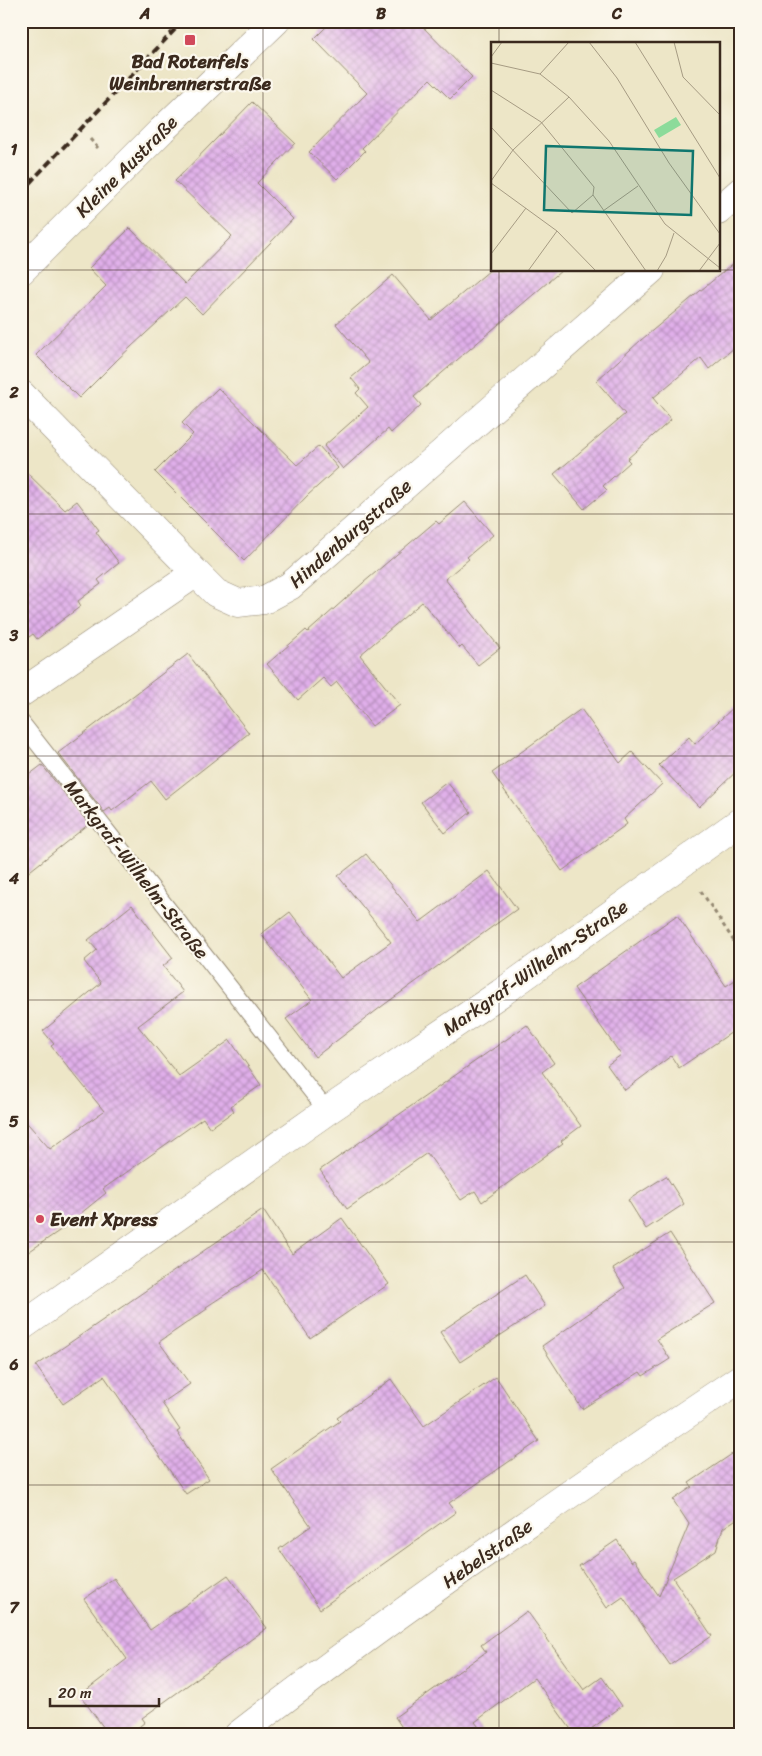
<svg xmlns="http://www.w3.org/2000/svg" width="762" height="1756" viewBox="0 0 762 1756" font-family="Sriracha,sans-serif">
  <defs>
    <pattern id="building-cross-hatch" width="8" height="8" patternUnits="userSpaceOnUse" patternTransform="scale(1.25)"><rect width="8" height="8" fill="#e0afea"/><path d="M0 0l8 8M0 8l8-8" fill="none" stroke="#b78fbd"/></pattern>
  </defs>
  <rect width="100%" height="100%" fill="#fbf7ec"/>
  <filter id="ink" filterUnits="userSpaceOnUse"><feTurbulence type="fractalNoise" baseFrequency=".02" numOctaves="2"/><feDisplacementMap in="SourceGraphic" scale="10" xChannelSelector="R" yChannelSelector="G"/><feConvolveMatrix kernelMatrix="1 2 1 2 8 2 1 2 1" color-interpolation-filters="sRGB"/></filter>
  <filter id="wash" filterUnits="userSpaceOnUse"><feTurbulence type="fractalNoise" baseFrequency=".0096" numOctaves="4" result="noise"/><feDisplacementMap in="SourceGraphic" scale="20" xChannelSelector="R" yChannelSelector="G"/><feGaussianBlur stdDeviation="1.12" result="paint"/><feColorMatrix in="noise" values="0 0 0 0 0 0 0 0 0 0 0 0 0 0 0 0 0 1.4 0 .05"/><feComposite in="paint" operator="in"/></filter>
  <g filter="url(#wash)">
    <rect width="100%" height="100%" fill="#ede6c7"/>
    <g id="blocks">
      <g fill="url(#building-cross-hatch)">
        <path d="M332 21H417L472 77 450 99 430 79 362 148 365 151 337 179 309 152 367 93 314 39Z"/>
        <path d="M252 102 295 143 257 183 293 219 202 314 185 297 118 359 79 398 36 355 106 286 89 268 130 228 185 284 232 236 175 181Z"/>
        <path d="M741 257V342L709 369 701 358 653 398 671 420 627 459 630 462 603 486 607 490 584 509 554 474 625 414 596 381 641 340Z"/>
        <path d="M490 270H562L414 397 421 405 391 433 388 429 343 469 324 446 368 407 356 393 360 389 351 378 369 363 336 324 393 275 431 320Z"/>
        <path d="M218 388 297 465 319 446 338 468 308 495 244 561 155 472 193 434 182 423Z"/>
        <path d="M21 467 65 510 77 501 99 530 96 532 119 563 98 580 101 584 78 601 81 606 37 639 33 634 21 643Z"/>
        <path d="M465 502 493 535 467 557 469 559 445 579 500 648 478 665 462 646 460 648 422 602 360 655 400 705 372 726 337 682 331 687 323 678 298 700 267 664 306 630 308 632 363 583 436 521 439 524Z"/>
        <path d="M188 654 249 733 165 799 151 781 112 811 110 808 104 812 58 753Z"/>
        <path d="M741 700V767L699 807 659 765 689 737 695 744Z"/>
        <path d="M581 709 620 763 632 752 662 784 624 819 627 824 562 871 492 773Z"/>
        <path d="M42 765 89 824 21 878V781Z"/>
        <path d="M447 782 471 812 445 833 421 802Z"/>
        <path d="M366 854 420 922 489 871 517 909 385 1004 315 1057 286 1019 312 1000 261 934 290 912 341 978 391 942 338 876Z"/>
        <path d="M132 905 173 958 163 966 183 992 138 1026 179 1076 230 1040 261 1085 231 1106 234 1111 210 1128 203 1118 103 1189 106 1193 80 1214 81 1216 21 1257V1116L50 1149 104 1111 51 1046 54 1044 43 1031 101 983 84 961 97 950 88 940Z"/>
        <path d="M677 915 726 986 741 976V1026L679 1068 671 1056 625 1090 607 1065 621 1055 574 988Z"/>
        <path d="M527 1025 554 1063 542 1072 581 1126 561 1141 563 1143 482 1202 475 1191 461 1200 427 1153 347 1209 320 1170Z"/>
        <path d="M666 1176 684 1204 646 1229 628 1200Z"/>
        <path d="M263 1210 292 1254 342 1218 389 1284 310 1338 263 1270 206 1307 207 1309 159 1342 190 1384 162 1403 180 1430 177 1432 209 1479 186 1494 104 1376 63 1404 36 1366Z"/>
        <path d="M670 1233 715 1303 657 1339 670 1359 643 1376 640 1372 582 1409 542 1346 625 1288 613 1269Z"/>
        <path d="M525 1275 545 1306 460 1362 440 1332Z"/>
        <path d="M496 1377 539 1441 449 1503 456 1512 320 1609 279 1549 311 1526 271 1469 340 1421 337 1418 391 1379 424 1426Z"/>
        <path d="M741 1448V1516L723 1528 716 1550 673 1578 712 1636 670 1665 623 1597 607 1608 579 1566 617 1540 631 1562 634 1560 659 1596 689 1524 673 1500 692 1487 689 1483Z"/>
        <path d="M228 1575 267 1628 142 1718 145 1722 129 1735H109L80 1695 127 1659 84 1599 114 1578 150 1630Z"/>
        <path d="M527 1611 584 1690 602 1677 622 1706 583 1735H575L534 1678 475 1722 485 1735H407L395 1717 486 1652 481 1645Z"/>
      </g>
    </g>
  </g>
  <g filter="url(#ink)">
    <use href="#blocks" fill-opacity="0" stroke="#948872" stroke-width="1"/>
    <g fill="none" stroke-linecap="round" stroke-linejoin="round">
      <defs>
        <path id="lane" d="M21 722 327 1111"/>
        <g id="street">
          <path d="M718 211 741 191"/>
          <path d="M21 271 162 130 276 21"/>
          <path d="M21 394 196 573"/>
          <path d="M21 693 196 573 216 593 238 603 264 600 290 586 651 270"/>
          <path d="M21 1327 327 1111 501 993 741 821"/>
          <path d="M238 1735C401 1609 570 1492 741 1378"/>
        </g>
      </defs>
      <use href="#lane" stroke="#948872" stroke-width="18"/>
      <use href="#street" stroke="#948872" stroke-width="29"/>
      <g stroke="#948872" stroke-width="3" stroke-dasharray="4 4" stroke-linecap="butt">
        <path d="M90 139 98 148"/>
        <path d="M701 891 741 952"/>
      </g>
      <use href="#lane" stroke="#fff" stroke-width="16"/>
      <use href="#street" stroke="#fff" stroke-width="28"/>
      <path stroke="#3b2a1e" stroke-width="4" stroke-dasharray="8 4" stroke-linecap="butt" d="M21 192 183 21"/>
    </g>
  </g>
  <path fill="none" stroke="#3b2a1e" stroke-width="1" stroke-opacity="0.55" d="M263 21V1735M499 21V44M21 270H741M499 270V1735M21 514H741M21 756H741M21 1000H741M21 1242H741M21 1485H741"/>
  <g fill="#d1495b" stroke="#fbf7ec" stroke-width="2">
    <rect x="184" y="34" width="12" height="12" rx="2.5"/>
    <circle cx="40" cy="1219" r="5"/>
  </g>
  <g text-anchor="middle" stroke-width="4.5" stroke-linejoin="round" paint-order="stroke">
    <g font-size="19" font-weight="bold" fill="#3b2a1e" stroke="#fbf7ec">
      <text x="190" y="68">Bad Rotenfels<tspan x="190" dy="22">Weinbrennerstraße</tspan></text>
      <text x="50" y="1226" text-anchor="start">Event Xpress</text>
    </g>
    <g font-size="19" fill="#3b2a1e" stroke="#fbf7ec">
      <text transform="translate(126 166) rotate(-45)" y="7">Kleine Austraße</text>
      <text transform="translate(350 533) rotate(-41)" y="7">Hindenburgstraße</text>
      <text transform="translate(137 869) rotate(52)" y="7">Markgraf-Wilhelm-Straße</text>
      <text transform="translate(535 967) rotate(-35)" y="7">Markgraf-Wilhelm-Straße</text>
      <text transform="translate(487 1553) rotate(-35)" y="7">Hebelstraße</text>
    </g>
  </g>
  <g transform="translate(491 42)">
    <rect width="229" height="229" fill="#ede6c7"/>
    <path d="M185 75 190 83 168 96 163 88Z" fill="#8cdb9a"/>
    <path fill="none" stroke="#a69b83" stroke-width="1" d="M98 0 126 36 178 121 229 192M144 0 229 136M183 0 192 35 229 73M0 15 11 0M0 21 49 32 78 55 118 99 174 182 229 226M49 32 78 0M0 48 50 80 103 145 102 153 155 229M0 85 81 171 102 153M0 139 22 108 78 55M0 141 66 189 105 229M112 169 147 144M0 212 35 166M37 229 66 189M166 229 175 214 183 191M208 229 229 201"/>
    <path fill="#0f766e" fill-opacity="0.15" stroke="#0f766e" stroke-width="2.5" d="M55 104 202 109 200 173 53 168Z"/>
    <rect width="229" height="229" fill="none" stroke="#3b2a1e" stroke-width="2.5"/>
  </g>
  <rect width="762" height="1756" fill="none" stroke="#fbf7ec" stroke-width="55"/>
  <path d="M50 1698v8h109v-8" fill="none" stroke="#3b2a1e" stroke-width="2.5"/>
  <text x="58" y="1698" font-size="15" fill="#3b2a1e" stroke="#fbf7ec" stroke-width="4" paint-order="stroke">20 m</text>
  <rect x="28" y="28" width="706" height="1700" fill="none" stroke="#3b2a1e" stroke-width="2"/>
  <g font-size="16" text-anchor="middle" font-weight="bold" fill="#3b2a1e">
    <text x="145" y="19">A</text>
    <text x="381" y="19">B</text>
    <text x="617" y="19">C</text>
    <text x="14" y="155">1</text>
    <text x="14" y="398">2</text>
    <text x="14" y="641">3</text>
    <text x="14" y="884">4</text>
    <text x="14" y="1127">5</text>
    <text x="14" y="1370">6</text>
    <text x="14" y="1613">7</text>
  </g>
</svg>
